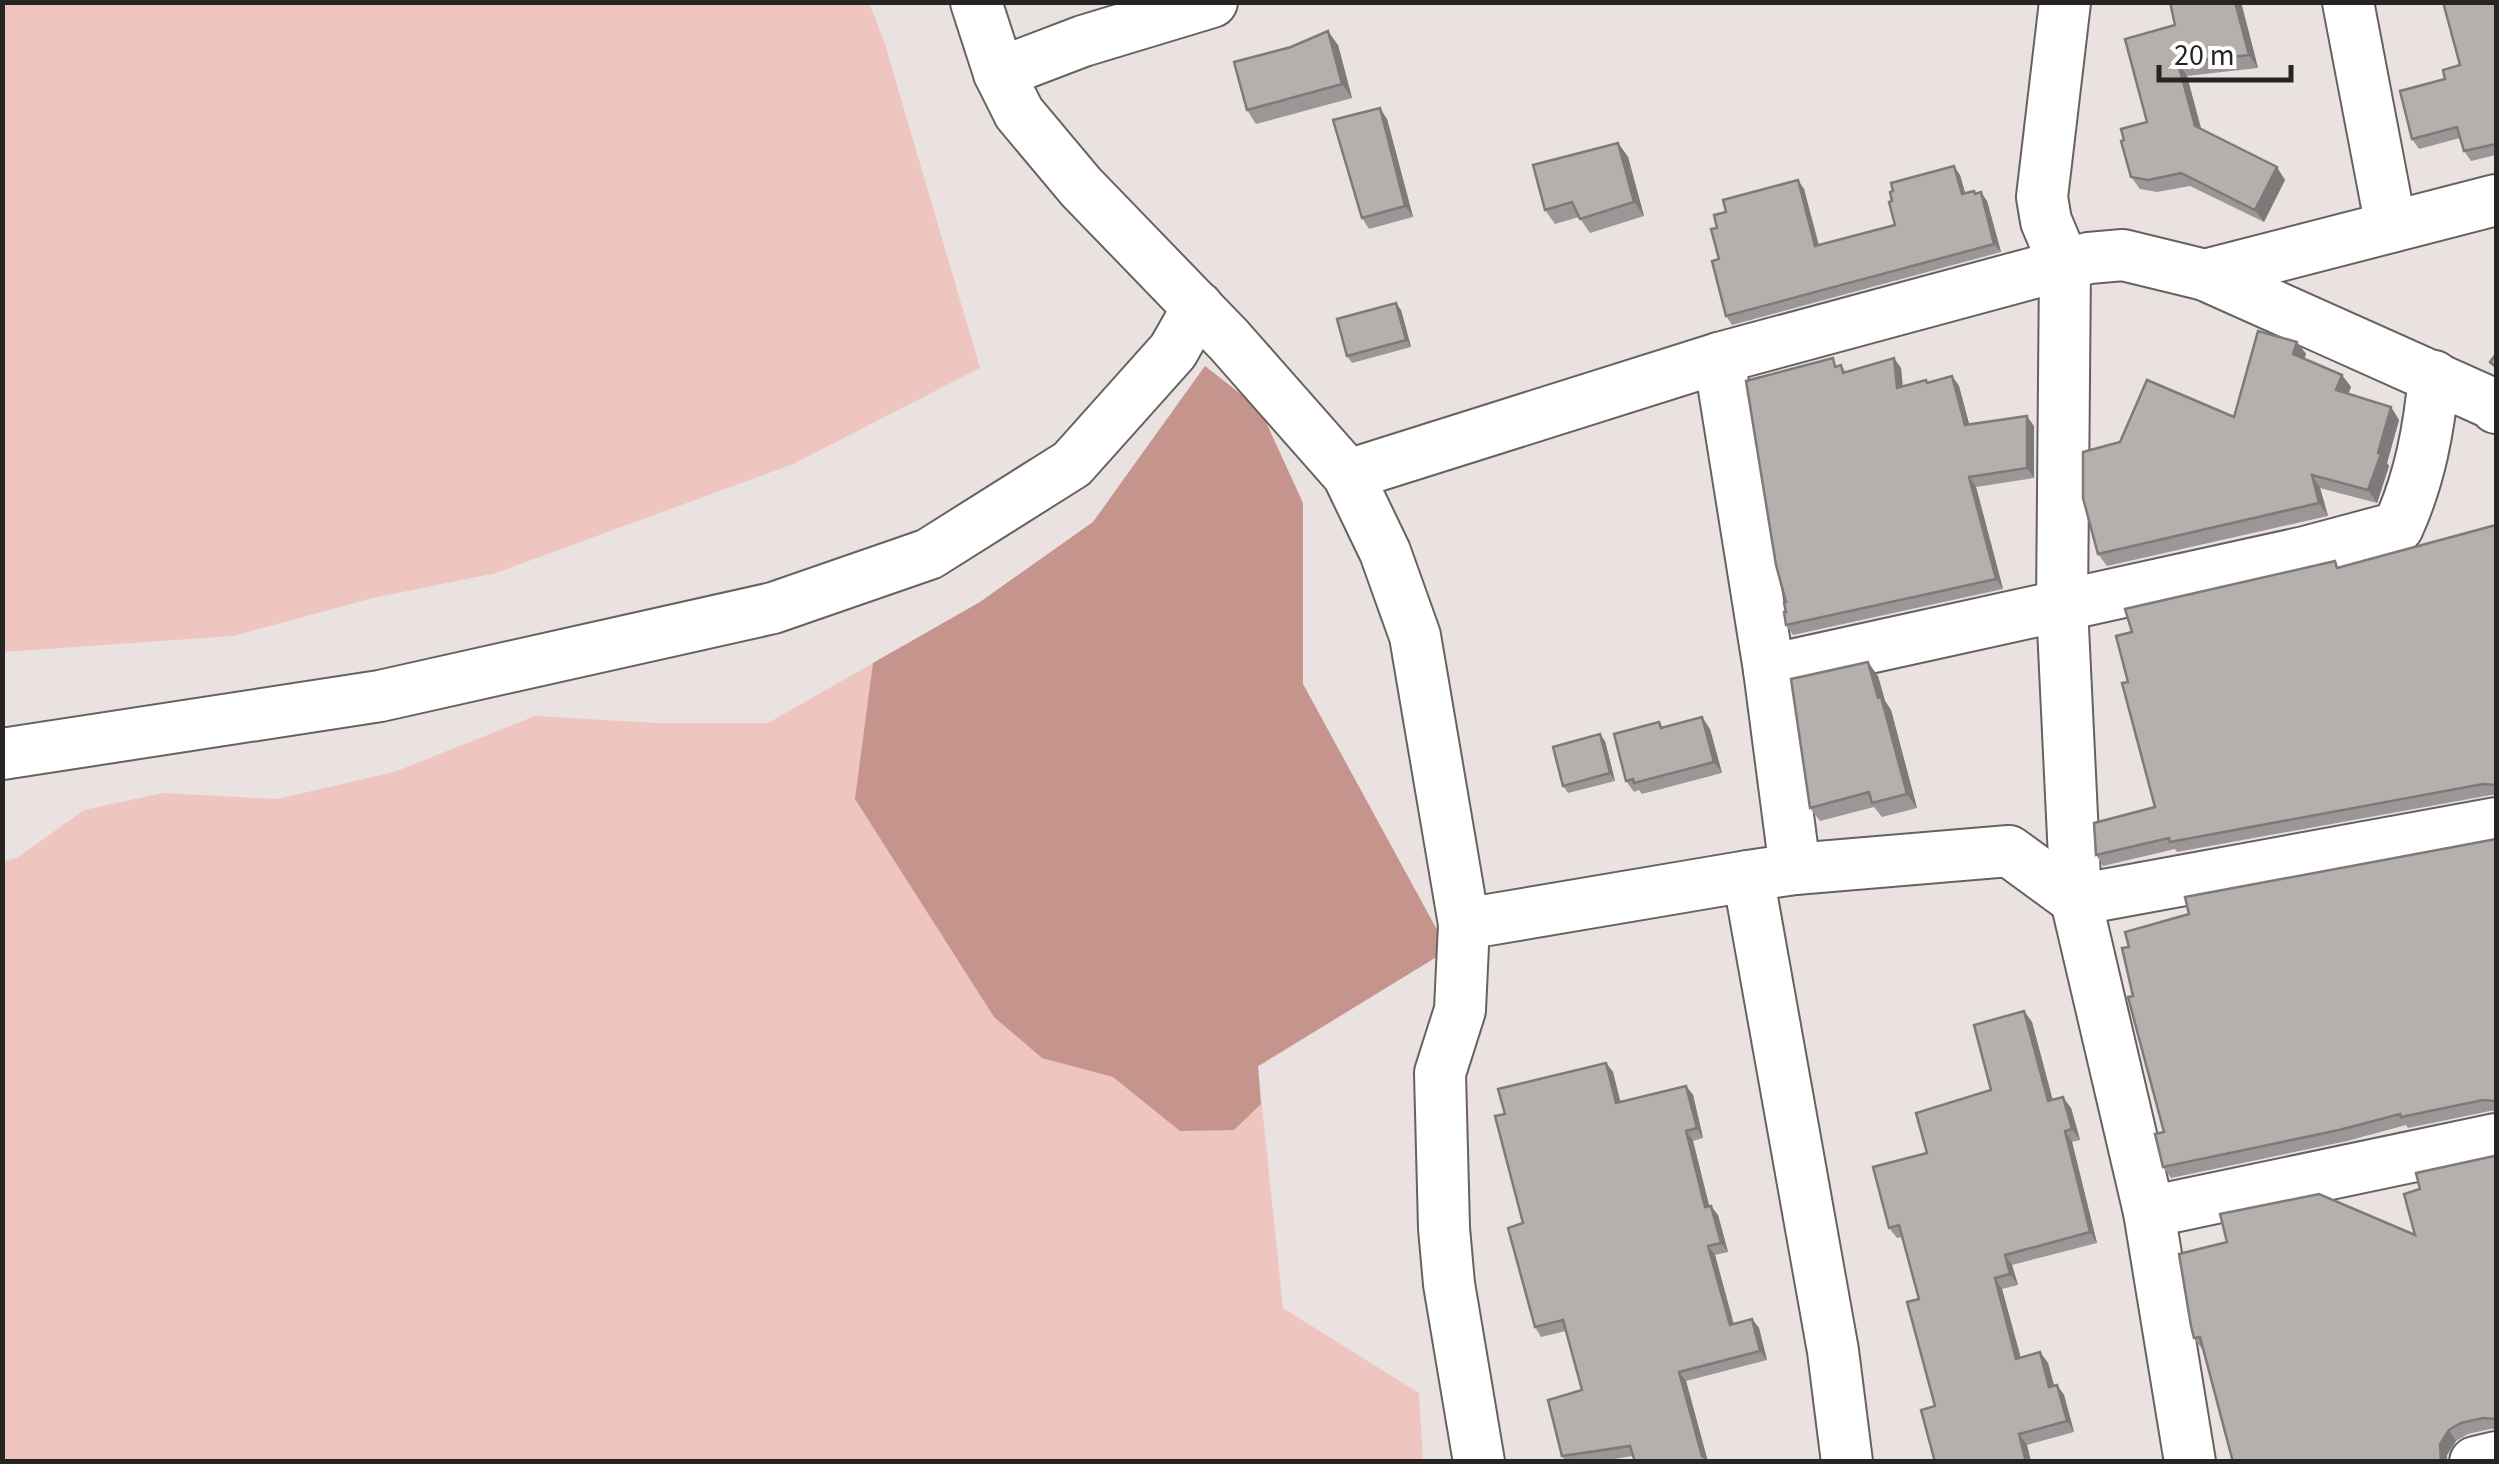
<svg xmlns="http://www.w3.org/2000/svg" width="2499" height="1464" viewBox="0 0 2499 1464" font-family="'Source Sans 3',sans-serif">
  <rect width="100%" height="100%" fill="#e9e2e1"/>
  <g fill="#efc5bf">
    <path d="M2 3H869L884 41 980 368 793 464 496 573 373 598 233 636 3 652Z"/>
    <path d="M1205 366 1303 504V684L1448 950 1258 1067 1283 1308 1419 1393 1423 1461 3 1462V861L17 858 84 810 163 793 277 799 394 772 535 716 657 723H768L980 602 1093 522Z"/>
  </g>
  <path fill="#c5958d" d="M1205 366 1260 409 1303 503V684L1448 950 1258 1066 1261 1104 1234 1130 1180 1131 1113 1077 1042 1058 994 1017 855 799 873 663 980 602 1093 522Z"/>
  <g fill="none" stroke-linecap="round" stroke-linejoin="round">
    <defs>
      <g id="street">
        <path d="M976 2 999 73 1019 113 1081 187 1229 340 1348 475 1385 552 1415 636 1464 924 1748 876 1833 1351 1847 1462"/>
        <path d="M2065 2 2042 197 2046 221 2065 266 2062 606 2076 900 2149 1212 2190 1462"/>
        <path d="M2348 2 2391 227"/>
        <path d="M999 73 1083 41 1212 2"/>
        <path d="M2205 275 2496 200"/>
        <path d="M1719 358 1769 670 1795 869"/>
        <path d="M1348 475 1719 358 2089 258 2123 255 2205 275 2493 404 2496 408"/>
        <path d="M1769 670 2305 552 2398 527C2420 478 2429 429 2434 376"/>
        <path d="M2 754 380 696 773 608 929 554 1072 464 1173 351 1198 307"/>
        <path d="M1748 876 1795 869 2009 851 2076 900 2496 823"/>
        <path d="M1464 924 1460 1010 1440 1073 1444 1228 1449 1284 1479 1462"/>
        <path d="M2149 1212 2496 1139"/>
        <path d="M2475 1462 2496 1457"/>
      </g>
    </defs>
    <use href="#street" stroke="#676160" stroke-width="54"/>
    <use href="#street" stroke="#fff" stroke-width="50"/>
  </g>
  <g fill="#9c9696">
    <path d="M2241 2 2258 68 2187 76 2201 130 2285 180 2264 222 2190 186 2157 192 2140 189 2131 177 2124 140 2147 122 2175 25Z"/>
    <path d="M2496 2V155L2471 161 2464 151 2460 138 2419 149 2412 139 2445 79 2460 65Z"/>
    <path d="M1338 45 1352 98 1256 124 1247 110Z"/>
    <path d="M1387 119 1413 217 1369 229 1362 218Z"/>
    <path d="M1618 143 1628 157 1644 216 1590 233 1579 217 1555 224 1545 210Z"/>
    <path d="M1960 175 1965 193 1976 194 1987 201 2001 252 1732 325 1726 316 1719 259 1717 228 1804 189 1819 245 1895 225 1892 201Z"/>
    <path d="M1401 310 1411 347 1352 363 1347 356Z"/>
    <path d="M2297 342 2306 354 2304 359 2342 375 2351 387 2348 394 2391 407 2399 420 2387 463 2389 466 2377 503 2320 488 2328 516 2107 566 2098 554 2234 417Z"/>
    <path d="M1841 365 1846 372 1901 368 1902 386 1928 383 1952 376 1959 386 1969 424 2034 426V478L1976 487 2003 589 1793 635 1786 625V602L1838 366Z"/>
    <path d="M2496 525V795H2491L2177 852 2175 849 2103 866 2096 855 2155 807 2128 682 2340 567Z"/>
    <path d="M1878 676 1885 701 1891 710 1917 808 1882 817 1874 807 1820 821 1810 808Z"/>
    <path d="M1659 722 1663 728 1710 729 1722 773 1642 794 1639 790 1634 792 1626 781Z"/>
    <path d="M1605 741 1615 781 1568 793 1563 786Z"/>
    <path d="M2496 839V1111H2490L2408 1128 2406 1125 2347 1141 2171 1178 2163 1167 2164 1132Z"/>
    <path d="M2024 1011 2032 1022 2052 1100 2071 1108 2080 1140 2072 1142 2097 1243 2012 1265 2018 1285 2002 1289 2020 1357 2040 1352 2048 1363 2054 1385H2057L2064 1395 2074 1432 2027 1445 2031 1462H1935V1406L1919 1299 1902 1237 1897 1238 1889 1228 1991 1090Z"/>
    <path d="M1606 1063 1613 1072 1620 1102 1686 1086 1693 1095 1703 1138 1693 1141 1709 1206 1718 1215 1728 1252 1715 1255 1734 1324 1752 1319 1759 1328 1767 1360 1686 1381 1708 1462H1635L1633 1456 1596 1462H1566L1562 1456 1582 1390 1566 1331 1541 1337 1535 1327 1523 1223 1505 1114Z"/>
    <path d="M2496 1156V1429H2490L2468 1434 2456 1441 2447 1455 2202 1349 2194 1338 2415 1235 2420 1189Z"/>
  </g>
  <g fill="#7f7a7a">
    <path d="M2235 2H2241L2258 68 2249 55Z"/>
    <path d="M1328 31 1338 45 1352 98 1342 84Z"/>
    <path d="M2178 63 2187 76 2204 139 2195 126Z"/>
    <path d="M1380 108 1387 119 1413 217 1405 206Z"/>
    <path d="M1618 143 1628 157 1644 216 1634 202Z"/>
    <path d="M1954 166 1960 175 1968 203 1962 194Z"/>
    <path d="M2277 167 2285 180 2264 222 2255 210Z"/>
    <path d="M1798 180 1804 189 1821 255 1815 246Z"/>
    <path d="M1981 192 1987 201 2001 252 1994 244Z"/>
    <path d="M1396 303 1401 310 1411 347 1406 340Z"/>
    <path d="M2297 342 2306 354 2302 367 2293 354Z"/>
    <path d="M1894 358 1901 368 1904 398 1897 388Z"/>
    <path d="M2342 375 2351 387 2345 403 2336 390Z"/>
    <path d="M1952 376 1959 386 1972 435 1965 425Z"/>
    <path d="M2391 407 2399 420 2387 463 2389 466 2377 503 2368 490Z"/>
    <path d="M2027 416 2034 426V478L2027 468Z"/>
    <path d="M2312 475 2320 488 2328 516 2319 503Z"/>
    <path d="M1969 477 1976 487 2003 589 1996 579Z"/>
    <path d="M1868 662 1878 676 1885 701 1891 710 1917 808 1907 794Z"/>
    <path d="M1702 717 1710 729 1722 773 1714 762Z"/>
    <path d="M1600 734 1605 741 1615 781 1610 773Z"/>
    <path d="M2024 1011 2032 1022 2056 1112 2048 1101Z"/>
    <path d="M1606 1063 1613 1072 1623 1112 1616 1103Z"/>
    <path d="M1686 1086 1693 1095 1703 1138 1697 1128Z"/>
    <path d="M2063 1097 2071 1108 2080 1140 2072 1129Z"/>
    <path d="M1686 1131 1693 1141 1712 1217 1705 1207Z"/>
    <path d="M2065 1131 2072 1142 2097 1243 2090 1232Z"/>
    <path d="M1711 1206 1718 1215 1728 1252 1721 1243Z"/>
    <path d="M1708 1246 1715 1255 1736 1334 1730 1325Z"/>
    <path d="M2005 1255 2012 1265 2018 1285 2010 1274Z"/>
    <path d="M1995 1278 2002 1289 2024 1369 2016 1359Z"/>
    <path d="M1752 1319 1759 1328 1767 1360 1760 1351Z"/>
    <path d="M2040 1352 2048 1363 2057 1397 2049 1387Z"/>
    <path d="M1679 1372 1686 1381 1708 1462H1705L1702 1456Z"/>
    <path d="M2057 1385 2064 1395 2074 1432 2067 1421Z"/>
    <path d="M2449 1430 2456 1441 2447 1455V1462H2441L2440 1444Z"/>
    <path d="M2019 1434 2027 1445 2031 1462H2026Z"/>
  </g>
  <g fill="#b5afae" stroke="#7f7a7a" stroke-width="2.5">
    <path d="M2170 2H2235L2249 55 2178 63 2195 126 2277 167 2255 210 2181 173 2148 180 2131 177 2121 141 2124 140 2121 129 2147 122 2125 39 2175 25Z"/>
    <path d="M2443 2H2496V144L2464 151 2457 127 2412 139 2400 91 2445 79 2443 70 2460 65Z"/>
    <path d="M1328 31 1342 84 1247 110 1234 62 1291 47Z"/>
    <path d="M1380 108 1405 206 1362 218 1333 120Z"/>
    <path d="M1618 143 1634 202 1580 219 1572 202 1545 210 1533 165Z"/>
    <path d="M1954 166 1962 194 1974 191 1975 194 1981 192 1994 244 1726 316 1712 261 1719 259 1711 229 1717 228 1714 215 1726 212 1723 200 1798 180 1815 246 1895 225 1889 202 1892 201 1890 192 1893 191 1891 183Z"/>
    <path d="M1396 303 1406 340 1347 356 1337 319Z"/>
    <path d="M2258 331 2297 342 2293 354 2342 375 2336 390 2391 407 2378 453 2381 454 2368 490 2312 475 2319 503 2098 554 2083 498V452L2120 442 2147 380 2234 417Z"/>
    <path d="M2496 354V367L2490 362Z"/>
    <path d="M1833 358 1835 367 1841 365 1843 373 1894 358 1897 388 1926 380 1927 383 1952 376 1965 425 2027 416V468L1969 477 1996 579 1786 625 1784 612H1786L1784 603 1786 602 1776 565 1746 381Z"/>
    <path d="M2496 525V785L2483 784 2170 842 2169 838 2096 855 2094 823 2155 807 2122 683 2128 682 2116 636 2132 632 2125 609 2335 561 2337 568Z"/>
    <path d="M1868 662 1878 698 1881 697 1907 794 1872 803 1869 792 1810 808 1791 679Z"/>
    <path d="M1702 717 1714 762 1634 783 1633 779 1626 781 1614 734 1659 722 1661 728Z"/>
    <path d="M1600 734 1610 773 1563 786 1553 747Z"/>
    <path d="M2496 839V1101L2483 1100 2401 1117 2400 1114 2339 1130 2163 1167 2155 1134 2164 1132 2128 997 2133 996 2122 948 2129 947 2125 932 2189 914 2185 897Z"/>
    <path d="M2024 1011 2048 1101 2063 1097 2072 1129 2065 1131 2090 1232 2005 1255 2010 1274 1995 1278 2016 1359 2040 1352 2049 1387 2057 1385 2067 1421 2019 1434 2026 1462H1935L1921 1410 1935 1406 1907 1302 1919 1299 1899 1225 1889 1228 1873 1167 1927 1153 1916 1113 1991 1090 1974 1025Z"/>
    <path d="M1606 1063 1616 1103 1686 1086 1697 1128 1686 1131 1705 1207 1711 1206 1721 1243 1708 1246 1730 1325 1752 1319 1760 1351 1679 1372 1702 1456H1704L1705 1462H1635L1630 1446 1562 1456 1548 1400 1582 1390 1563 1320 1535 1327 1508 1228 1523 1223 1495 1116 1505 1114 1498 1089Z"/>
    <path d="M2494 1156H2496V1419L2483 1418 2461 1423 2449 1430 2440 1444 2441 1462H2233L2200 1337 2194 1338 2191 1326 2179 1254 2227 1242 2220 1214 2319 1194 2415 1235 2404 1194 2420 1189 2416 1173Z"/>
  </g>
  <rect width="2499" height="1464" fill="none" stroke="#272524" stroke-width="10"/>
  <path d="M2159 65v15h132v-15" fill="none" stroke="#272524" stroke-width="5"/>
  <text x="2174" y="65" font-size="30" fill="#272524" stroke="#ffffff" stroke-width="8" paint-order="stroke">20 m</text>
</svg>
